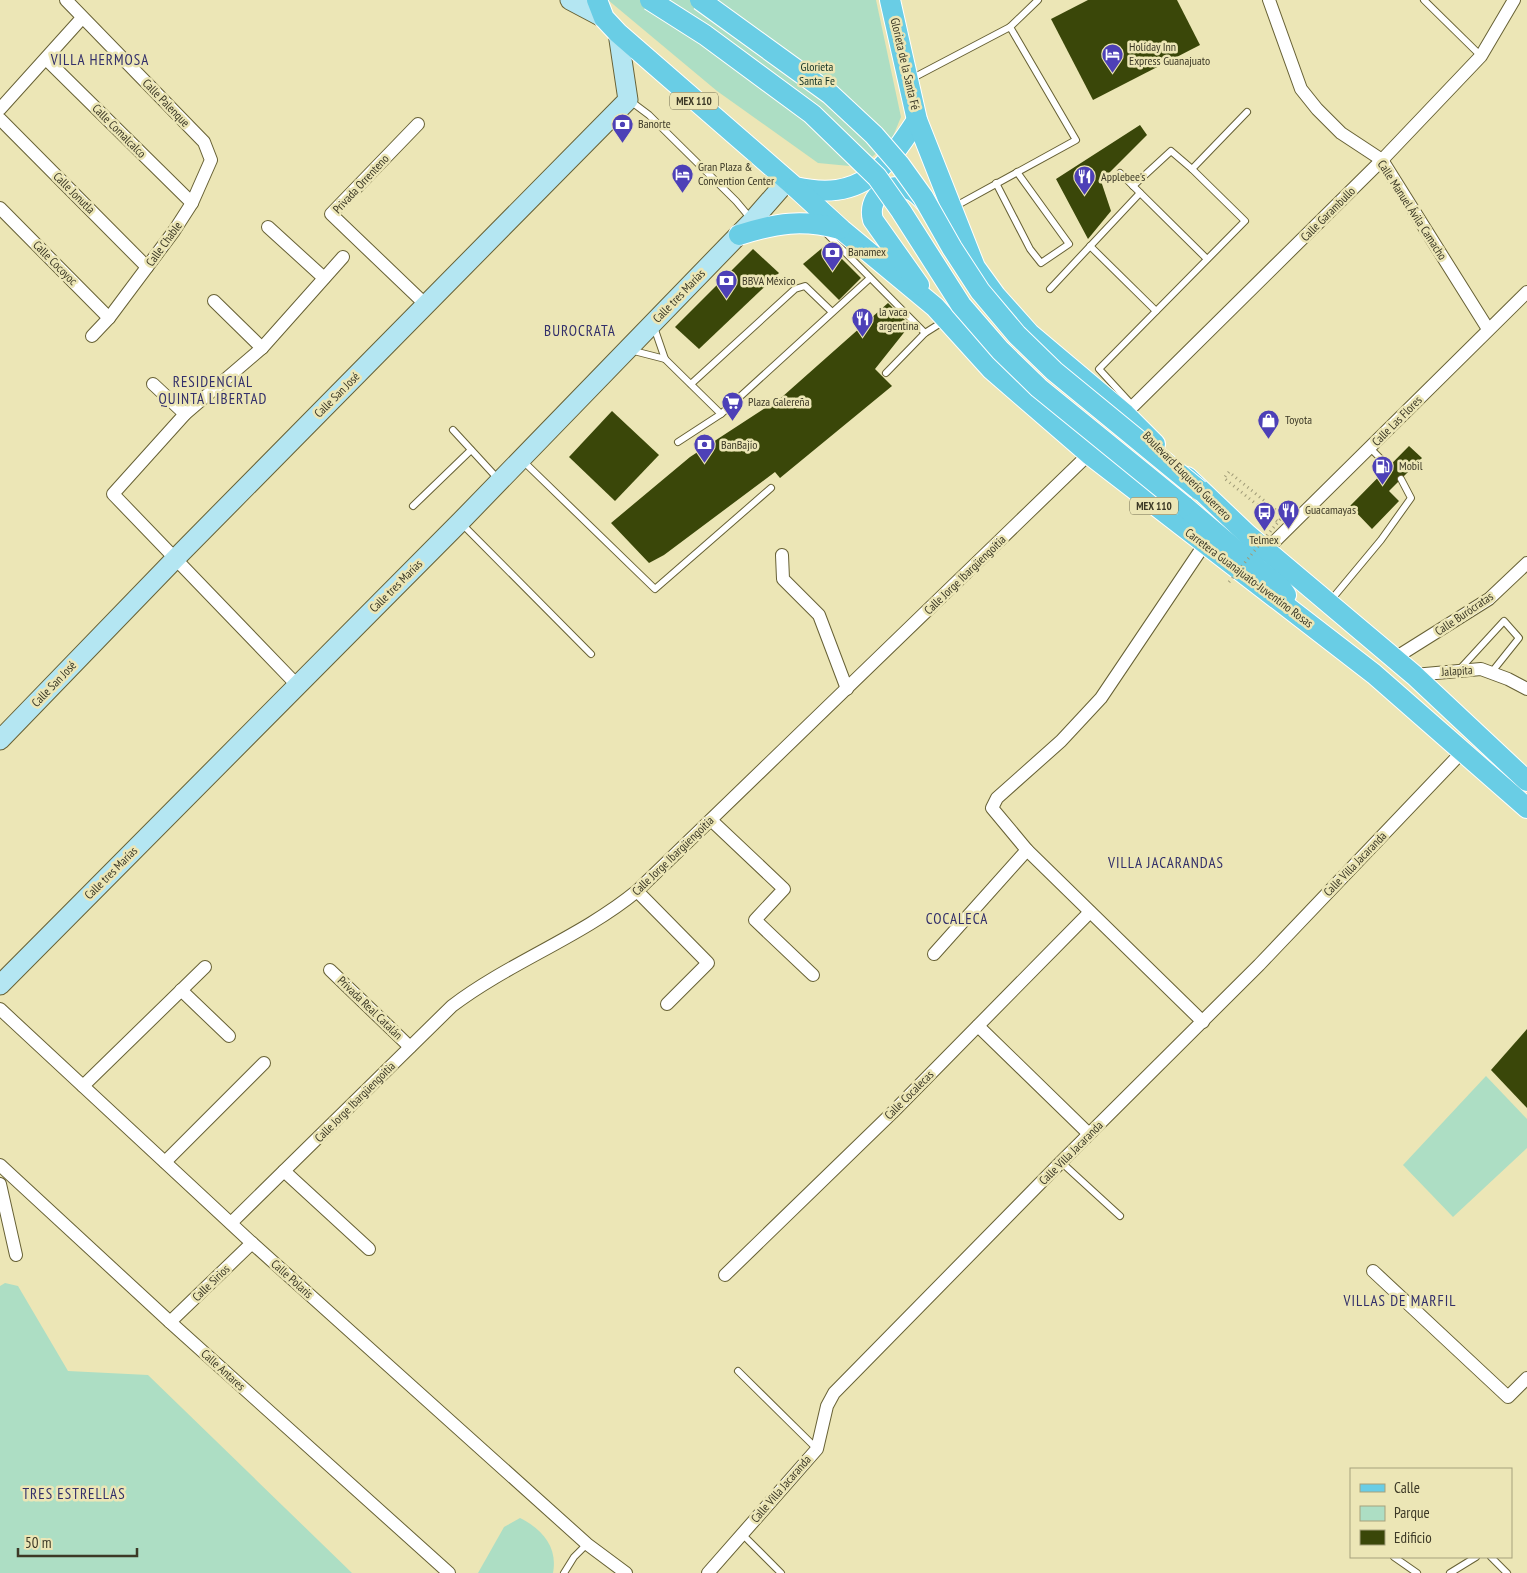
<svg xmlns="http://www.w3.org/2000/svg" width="1527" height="1573" viewBox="0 0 1527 1573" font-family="'PT Sans Narrow',sans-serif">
  <rect width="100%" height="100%" fill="#ece6b6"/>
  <g fill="#addec4">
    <path d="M608 0H876L901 117 891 141 860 167 818 163 717 91Z"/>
    <path d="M1486 1076 1527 1119V1148L1453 1217 1403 1165Z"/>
    <path d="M5 1283 18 1286 68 1371 148 1375 352 1573H0V1286Z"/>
    <path d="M520 1518C542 1529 558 1547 553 1573H478L504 1527Z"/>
  </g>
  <g fill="#3a4709">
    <path d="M1088 0H1177L1200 45 1093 100 1051 19Z"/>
    <path d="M1140 125 1147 135 1101 181 1111 211 1088 239 1056 179Z"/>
    <path d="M827 244 861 278 839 300 803 264Z"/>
    <path d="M753 249 779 273 699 349 675 327Z"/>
    <path d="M888 303 910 325 875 369 892 386 780 478 775 472 664 555 649 563 611 523 690 457 782 397Z"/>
    <path d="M612 411 659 455 615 501 569 457Z"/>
    <path d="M1409 446 1422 458 1389 491 1399 501 1372 529 1350 506Z"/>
    <path d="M1527 1029V1108L1491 1070Z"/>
  </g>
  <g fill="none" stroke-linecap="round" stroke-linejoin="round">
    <defs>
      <g id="service">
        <path d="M1424 0 1481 56"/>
        <path d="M1010 27 1038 0"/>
        <path d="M911 79 1010 27 1076 140 954 207"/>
        <path d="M629 100 649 115 736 201 752 220"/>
        <path d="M1120 173 1207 259"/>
        <path d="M996 183 1030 249 1041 263 1069 244 1017 172"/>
        <path d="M1133 186 1171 151 1192 169"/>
        <path d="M824 231 925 333"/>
        <path d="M1090 246 1156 311"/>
        <path d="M1050 289 1140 193"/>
        <path d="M654 327 665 359 721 414"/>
        <path d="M630 350 665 359"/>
        <path d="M886 373 925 333 944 321"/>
        <path d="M691 384 795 289 805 286 832 312"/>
        <path d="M1133 406 1099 369 1245 221 1192 169 1247 112"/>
        <path d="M453 430 499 480"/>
        <path d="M678 442 721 414 869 279"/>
        <path d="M1370 448 1389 467"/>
        <path d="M522 460 655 589 771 488"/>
        <path d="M413 506 471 450"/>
        <path d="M461 523 591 654"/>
        <path d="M1331 600 1381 540 1411 498 1401 479"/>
        <path d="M1459 670 1504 621 1519 638 1491 673"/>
        <path d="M1061 1162 1120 1216"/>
        <path d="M738 1371 817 1449"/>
        <path d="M743 1535 781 1573"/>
        <path d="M1394 1557 1417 1573"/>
        <path d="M1491 1557 1507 1573"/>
        <path d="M564 1573 574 1557 587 1544"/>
        <path d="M1450 1573 1476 1557"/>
      </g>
      <g id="minor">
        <path d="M66 0 204 142 211 160 192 203 174 231 109 318 92 336"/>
        <path d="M1269 0 1301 89 1317 109 1341 133 1382 160 1488 329"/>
        <path d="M46 59 192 203"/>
        <path d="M0 109 82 18"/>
        <path d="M0 119 147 267"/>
        <path d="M418 124 331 214 426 305"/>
        <path d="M0 208 109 318"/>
        <path d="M268 227 324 278"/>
        <path d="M214 301 262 348"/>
        <path d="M153 384 185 414"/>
        <path d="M1125 414 1382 160 1481 56 1514 0"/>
        <path d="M1266 550 1527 292"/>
        <path d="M782 555 783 579 819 615 847 689"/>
        <path d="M1395 658 1489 599 1527 563"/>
        <path d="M1414 675 1481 669 1508 679 1527 689"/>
        <path d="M297 685 113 494 185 414 262 348 343 257"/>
        <path d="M711 820 784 889 755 920 813 975"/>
        <path d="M637 891 708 963 667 1004"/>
        <path d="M934 954 1027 850"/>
        <path d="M330 970 410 1047"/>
        <path d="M181 990 229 1036"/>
        <path d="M0 1009 252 1243 587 1544 626 1573"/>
        <path d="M1203 1022 1027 850 992 808 997 798 1061 741 1101 698 1204 545"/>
        <path d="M978 1026 1089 1134"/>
        <path d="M83 1086 205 967"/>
        <path d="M165 1162 264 1063"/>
        <path d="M0 1165 170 1322 449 1573"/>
        <path d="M284 1171 369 1249"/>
        <path d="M0 1184 16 1255"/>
        <path d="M231 1223 452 1006C510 962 581 937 637 891L1089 454"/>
        <path d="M1373 1271 1508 1397 1527 1378"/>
        <path d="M725 1275 892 1113 1090 912"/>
        <path d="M170 1322 252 1243"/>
        <path d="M708 1573 817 1449 827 1406 834 1393 1061 1162 1259 965 1463 751"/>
      </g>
      <g id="secondary">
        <path d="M570 0 604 18"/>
        <path d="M0 740 175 559 628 100 618 33"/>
        <path d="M0 985 460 522 752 221 787 181"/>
      </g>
      <g id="primary">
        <path d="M597 0 604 18 618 33 795 187C861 202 884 170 917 120"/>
        <path d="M890 0 917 120 975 267 996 296 1030 334 1125 414 1155 444"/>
        <path d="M795 187 842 230 935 307 992 370 1089 454 1374 674 1527 808"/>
        <path d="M739 235C777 223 802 219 840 229"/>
        <path d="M919 285 873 220C867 199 886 181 908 189 916 191 921 197 926 203"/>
        <path d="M1187 477 1248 535 1414 675 1527 781"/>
        <path d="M1184 506 1282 589 1286 595"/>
      </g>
    </defs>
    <use href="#service" stroke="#676135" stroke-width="8"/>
    <use href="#minor" stroke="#676135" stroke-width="14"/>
    <use href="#secondary" stroke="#676135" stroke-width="21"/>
    <use href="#primary" stroke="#fff" stroke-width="22"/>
    <path stroke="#9f9a77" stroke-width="3" stroke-dasharray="1 4" stroke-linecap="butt" d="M1277 521 1224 478 1229 472 1283 516"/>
    <use href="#service" stroke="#fff" stroke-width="6"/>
    <use href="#minor" stroke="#fff" stroke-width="12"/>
    <use href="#secondary" stroke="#b4e6f2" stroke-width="19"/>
    <use href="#primary" stroke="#69cde5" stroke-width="20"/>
    <defs>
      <g id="primary-bridge">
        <path d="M650 0 705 35 812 114 877 177 901 211 961 305 1000 350 1039 388 1184 506"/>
        <path d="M700 0 830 94 874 135 900 165 923 197 952 248 980 291 1017 335 1054 371 1199 490"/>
      </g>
    </defs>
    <use href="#primary-bridge" stroke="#fff" stroke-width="22" stroke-linecap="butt"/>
    <path stroke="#9f9a77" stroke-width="3" stroke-dasharray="1 4" stroke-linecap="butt" d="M1229 582 1283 516"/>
    <use href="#primary-bridge" stroke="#69cde5" stroke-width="20"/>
  </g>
  <defs>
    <symbol id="hotel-pin" viewBox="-11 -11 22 30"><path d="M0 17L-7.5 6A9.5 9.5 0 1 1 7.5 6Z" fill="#4d40b7" stroke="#ece6b6"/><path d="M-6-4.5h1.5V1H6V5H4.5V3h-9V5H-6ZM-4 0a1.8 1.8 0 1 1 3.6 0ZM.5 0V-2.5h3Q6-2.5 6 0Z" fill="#fff"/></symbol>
    <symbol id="bank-pin" viewBox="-11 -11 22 30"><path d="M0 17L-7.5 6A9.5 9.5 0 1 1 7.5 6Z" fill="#4d40b7" stroke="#ece6b6"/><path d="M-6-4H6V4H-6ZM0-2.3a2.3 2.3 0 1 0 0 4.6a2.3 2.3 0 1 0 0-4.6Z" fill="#fff"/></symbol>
    <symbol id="restaurant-pin" viewBox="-11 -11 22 30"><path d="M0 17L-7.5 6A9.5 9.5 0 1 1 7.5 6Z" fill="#4d40b7" stroke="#ece6b6"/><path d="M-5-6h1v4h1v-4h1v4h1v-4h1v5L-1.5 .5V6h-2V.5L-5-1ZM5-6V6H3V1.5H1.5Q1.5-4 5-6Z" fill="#fff"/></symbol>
    <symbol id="supermarket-pin" viewBox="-11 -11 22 30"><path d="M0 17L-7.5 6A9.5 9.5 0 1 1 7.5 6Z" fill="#4d40b7" stroke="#ece6b6"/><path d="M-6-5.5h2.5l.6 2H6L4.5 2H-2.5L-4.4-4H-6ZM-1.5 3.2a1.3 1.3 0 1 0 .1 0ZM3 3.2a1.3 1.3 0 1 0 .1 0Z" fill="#fff"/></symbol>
    <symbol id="shop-pin" viewBox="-11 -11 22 30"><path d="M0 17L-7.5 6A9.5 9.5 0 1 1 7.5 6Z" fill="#4d40b7" stroke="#ece6b6"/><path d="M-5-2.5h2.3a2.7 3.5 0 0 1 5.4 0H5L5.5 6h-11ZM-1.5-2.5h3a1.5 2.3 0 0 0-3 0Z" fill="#fff"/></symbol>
    <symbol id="fuel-pin" viewBox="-11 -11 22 30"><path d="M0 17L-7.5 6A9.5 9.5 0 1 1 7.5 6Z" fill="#4d40b7" stroke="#ece6b6"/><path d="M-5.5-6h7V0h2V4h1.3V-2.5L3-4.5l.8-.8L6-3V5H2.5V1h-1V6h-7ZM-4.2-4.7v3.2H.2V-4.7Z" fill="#fff"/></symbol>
    <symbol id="bus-pin" viewBox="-11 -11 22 30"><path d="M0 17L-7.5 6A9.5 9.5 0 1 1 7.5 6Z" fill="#4d40b7" stroke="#ece6b6"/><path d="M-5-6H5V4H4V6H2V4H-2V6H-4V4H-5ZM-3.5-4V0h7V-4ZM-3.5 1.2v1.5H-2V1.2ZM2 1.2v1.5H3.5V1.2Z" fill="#fff"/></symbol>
  </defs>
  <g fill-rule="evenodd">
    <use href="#hotel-pin" x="1100" y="42" width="25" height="34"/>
    <use href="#bank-pin" x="610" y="112" width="25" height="34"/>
    <use href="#hotel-pin" x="670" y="162" width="25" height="34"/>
    <use href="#restaurant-pin" x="1072" y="164" width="25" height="34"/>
    <use href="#bank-pin" x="820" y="240" width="25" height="34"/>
    <use href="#bank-pin" x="714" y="268" width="25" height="34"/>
    <use href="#restaurant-pin" x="850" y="306" width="25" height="34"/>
    <use href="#supermarket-pin" x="720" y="390" width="25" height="34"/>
    <use href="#shop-pin" x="1256" y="408" width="25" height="34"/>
    <use href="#bank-pin" x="692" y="432" width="25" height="34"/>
    <use href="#fuel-pin" x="1370" y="454" width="25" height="34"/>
    <use href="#restaurant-pin" x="1276" y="498" width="25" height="34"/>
    <use href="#bus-pin" x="1252" y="500" width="25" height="34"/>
  </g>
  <g text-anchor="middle" stroke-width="5" stroke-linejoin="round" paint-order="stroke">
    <g fill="#ece6b6" stroke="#716d51" stroke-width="1">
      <rect x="670" y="92.5" width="48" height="17" rx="4"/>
      <rect x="1130" y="497.5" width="48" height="17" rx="4"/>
    </g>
    <g font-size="11" font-weight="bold" fill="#3c3926">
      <text x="694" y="105">MEX 110</text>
      <text x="1154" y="510">MEX 110</text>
    </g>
    <g font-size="12" fill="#3c3926" stroke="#ece6b6" text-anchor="start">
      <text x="1129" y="51">Holiday Inn<tspan x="1129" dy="14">Express Guanajuato</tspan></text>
      <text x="638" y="128">Banorte</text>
      <text x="698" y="171">Gran Plaza &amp;<tspan x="698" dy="14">Convention Center</tspan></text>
      <text x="1101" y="181">Applebee's</text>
      <text x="848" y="256">Banamex</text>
      <text x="742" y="285">BBVA México</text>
      <text x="879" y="316">la vaca<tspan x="879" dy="14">argentina</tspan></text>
      <text x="748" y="406">Plaza Galereña</text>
      <text x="1285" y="424">Toyota</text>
      <text x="721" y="449">BanBajio</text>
      <text x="1399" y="470">Mobil</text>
      <text x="1305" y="514">Guacamayas</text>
      <text x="1264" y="544" text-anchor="middle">Telmex</text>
    </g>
    <g font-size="12" fill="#3c3926" stroke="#ece6b6">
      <text transform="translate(905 64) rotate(77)" y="4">Glorieta de la Santa Fé</text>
      <text transform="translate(166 103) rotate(46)" y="4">Calle Palenque</text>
      <text transform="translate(119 131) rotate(45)" y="4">Calle Comalcalco</text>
      <text transform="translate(361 184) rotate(-47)" y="4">Privada Orrenteno</text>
      <text transform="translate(74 193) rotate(45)" y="4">Calle Jonutla</text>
      <text transform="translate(1412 210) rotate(57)" y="4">Calle Manuel Ávila Camacho</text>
      <text transform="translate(1328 214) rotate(-45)" y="4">Calle Garambullo</text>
      <text transform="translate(164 244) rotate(-54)" y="4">Calle Chable</text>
      <text transform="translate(55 263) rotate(45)" y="4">Calle Cocoyoc</text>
      <text transform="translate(679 296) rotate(-46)" y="4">Calle tres Marías</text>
      <text transform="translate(337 395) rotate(-45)" y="4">Calle San José</text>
      <text transform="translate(1397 421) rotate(-45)" y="4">Calle Las Flores</text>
      <text transform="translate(1187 476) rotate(45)" y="4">Boulevard Euquerio Guerrero</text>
      <text transform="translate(965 575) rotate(-44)" y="4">Calle Jorge Ibargüengoitia</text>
      <text transform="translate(1249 578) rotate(37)" y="4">Carretera Guanajuato-Juventino Rosas</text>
      <text transform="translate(396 586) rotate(-45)" y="4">Calle tres Marías</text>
      <text transform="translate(1464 614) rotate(-34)" y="4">Calle Burócratas</text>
      <text transform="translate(1457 671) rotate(-4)" y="4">Jalapita</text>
      <text transform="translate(54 684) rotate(-46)" y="4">Calle San José</text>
      <text transform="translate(673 856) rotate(-44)" y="4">Calle Jorge Ibargüengoitia</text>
      <text transform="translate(1355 864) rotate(-46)" y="4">Calle Villa Jacaranda</text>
      <text transform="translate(111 873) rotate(-45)" y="4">Calle tres Marías</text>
      <text transform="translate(370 1008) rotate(44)" y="4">Privada Real Catalán</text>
      <text transform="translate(909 1095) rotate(-45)" y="4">Calle Cocalecas</text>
      <text transform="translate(355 1102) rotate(-45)" y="4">Calle Jorge Ibargüengoitia</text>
      <text transform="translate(1071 1153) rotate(-45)" y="4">Calle Villa Jacaranda</text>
      <text transform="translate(292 1279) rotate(42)" y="4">Calle Polaris</text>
      <text transform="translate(211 1283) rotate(-44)" y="4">Calle Sirios</text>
      <text transform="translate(223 1370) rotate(42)" y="4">Calle Antares</text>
      <text transform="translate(781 1489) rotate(-49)" y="4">Calle Villa Jacaranda</text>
    </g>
    <g font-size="12" fill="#143325" stroke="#ece6b6">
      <text x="817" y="71">Glorieta<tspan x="817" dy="14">Santa Fe</tspan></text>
    </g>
    <g font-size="15" letter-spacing="1" fill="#322f6a" stroke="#ece6b6">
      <text x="100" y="65">VILLA HERMOSA</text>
      <text x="580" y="336">BUROCRATA</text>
      <text x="213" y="387">RESIDENCIAL<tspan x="213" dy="17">QUINTA LIBERTAD</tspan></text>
      <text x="1166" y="868">VILLA JACARANDAS</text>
      <text x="957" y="924">COCALECA</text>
      <text x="1400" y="1306">VILLAS DE MARFIL</text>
      <text x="74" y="1499">TRES ESTRELLAS</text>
    </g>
  </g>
  <rect x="1350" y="1468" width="162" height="90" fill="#ece6b6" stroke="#a6a17c"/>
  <rect x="1360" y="1484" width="25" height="8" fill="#69cde5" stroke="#a6a17c"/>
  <text x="1394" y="1493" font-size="15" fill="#3c3926">Calle</text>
  <rect x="1360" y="1506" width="25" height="15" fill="#addec4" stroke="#a6a17c"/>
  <text x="1394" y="1518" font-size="15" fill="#3c3926">Parque</text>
  <rect x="1360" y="1530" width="25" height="15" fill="#3a4709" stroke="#a6a17c"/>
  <text x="1394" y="1543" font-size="15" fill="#3c3926">Edificio</text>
  <path d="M18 1548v8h119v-8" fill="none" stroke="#3c3926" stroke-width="2.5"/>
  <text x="25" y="1548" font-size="15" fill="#3c3926" stroke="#ece6b6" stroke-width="4" paint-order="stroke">50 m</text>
</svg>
